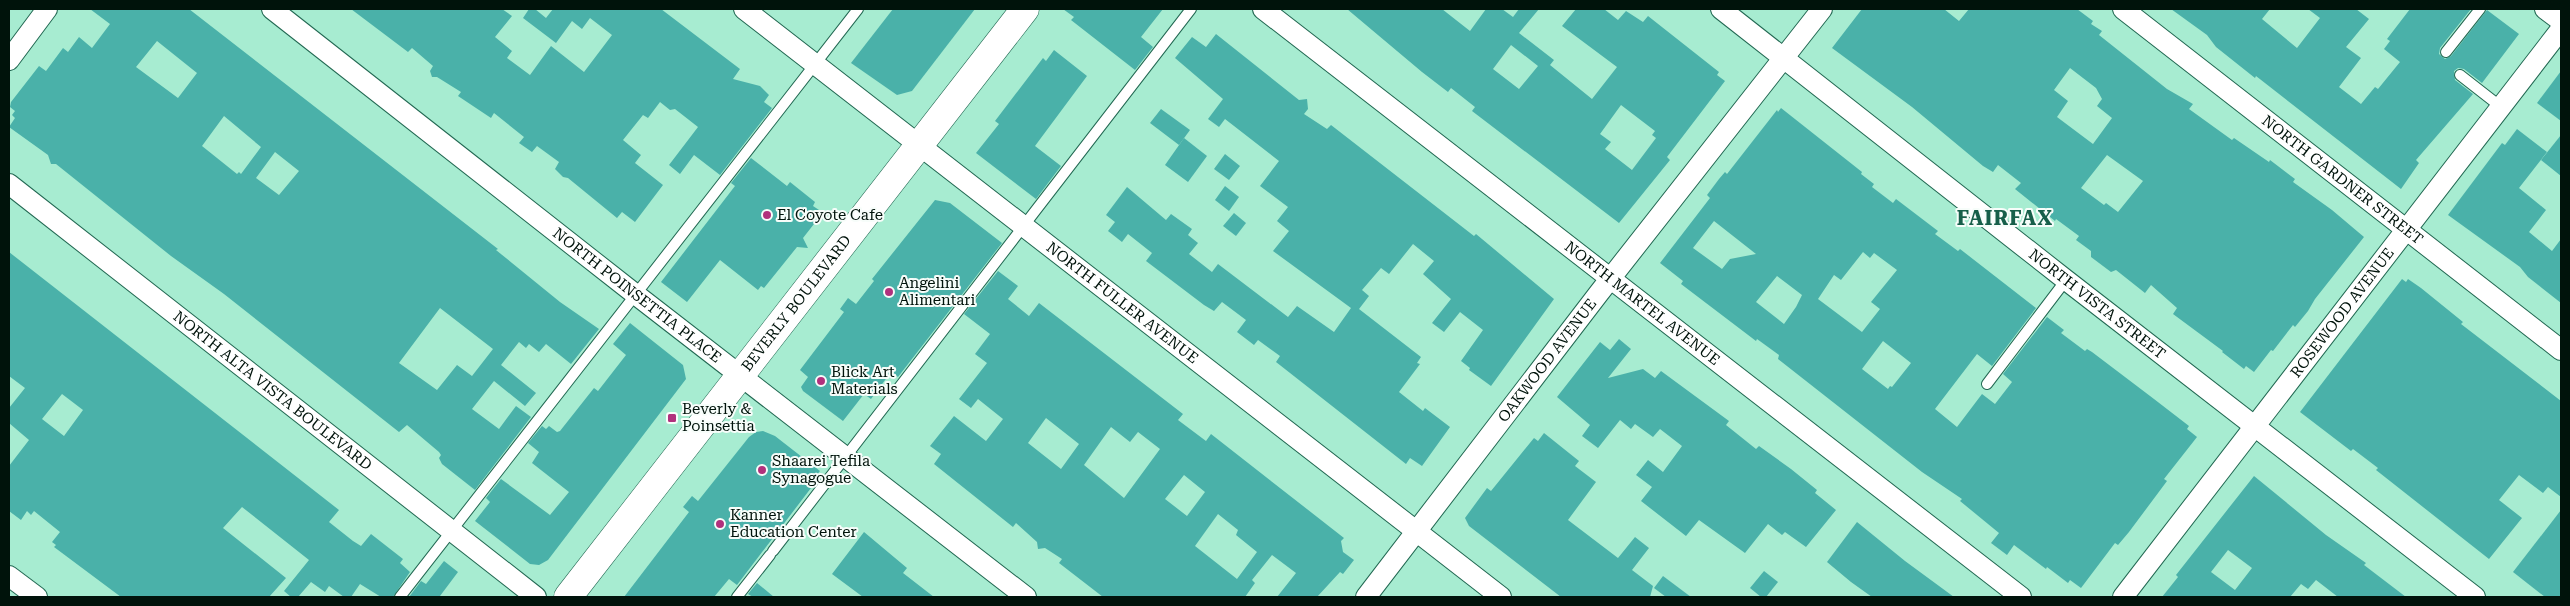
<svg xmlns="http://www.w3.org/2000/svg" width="2570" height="606" viewBox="0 0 2570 606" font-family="'Roboto Serif',serif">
  <rect width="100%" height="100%" fill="#a7ecd1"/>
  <g fill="#4ab1a9" fill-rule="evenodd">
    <path d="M90 9H189L498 249 496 250 560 302 599 329 571 364 546 344 539 352 529 344 526 348 519 342 501 365 536 393 525 406 494 381 472 409 499 429 516 406 531 417 475 490 442 464 439 458 441 455 439 452 407 425 399 432 224 294 171 256 56 164H51L48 155 9 127 15 118 12 115 15 111 10 107 11 102 39 66 46 71 63 48 68 52 79 37 92 48 110 24ZM157 41 197 73 178 98 136 67ZM224 116 261 147 241 174 239 172 237 174 202 146ZM275 152 299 171 279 195 256 178ZM440 308 493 349 472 376 457 365 437 390 399 363Z"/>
    <path d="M351 9H502L512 16 495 37 512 51 507 58 530 75 551 46 584 72 612 35 590 18 582 29 572 21 556 43 523 18 529 9H535L546 18 553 9H661L740 69 733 79 760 86 769 95 764 102 772 108 720 175 694 155 680 174 669 165 698 127 675 109 670 110 660 102 648 118 643 115 623 140 641 155 635 163 663 185 635 222 622 212 617 218 568 178 563 177 555 169 559 162 537 146 532 152 519 143 524 137 494 113 491 118 458 96 461 92 437 77H432L430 71 433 66 412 48 408 52Z"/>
    <path d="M893 9H975L912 91 897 95 851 63Z"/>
    <path d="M1063 9H1163L1141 37 1153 47 1135 70 1071 20 1074 17Z"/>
    <path d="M1347 9H1442L1470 31 1486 9H1502L1513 17 1519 9H1539L1519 33 1554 60 1550 65 1592 99 1617 67 1562 26 1576 9H1604L1618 20 1626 11 1643 22 1648 16 1719 72 1717 75 1725 81 1667 157 1670 160 1619 223 1472 111 1475 107 1451 88 1448 92 1422 72ZM1511 45 1538 66 1519 89 1493 69ZM1621 105 1655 131 1652 135 1656 138 1632 170 1605 149 1611 142 1600 134Z"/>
    <path d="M1862 9H1944L1959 21 1969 9H2077L2093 21 2091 24 2102 31 2099 35 2167 89 2193 104 2189 109 2232 140 2234 138 2269 162 2270 160 2295 179 2293 182 2332 210 2364 237 2315 299 2308 311 2295 327 2293 325 2273 351 2271 350 2254 372 2246 366 2244 369 2222 352 2223 351 2173 314 2177 308 2151 285 2145 293 2116 270 2111 272 2091 257V251L2076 240 2079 236 2056 219 2055 221 2015 189 2021 183 1998 165 1993 172 1983 166 1912 107 1832 48ZM2070 68 2096 88 2102 99 2097 106 2112 118 2093 144 2057 117 2068 101 2054 90ZM2107 155 2143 181 2118 212 2106 203 2104 205 2081 188Z"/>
    <path d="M2171 9H2270L2262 19 2297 48 2320 18 2308 9H2356L2369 19 2346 47 2361 58 2339 87 2361 104 2375 87 2378 89 2400 62 2384 49 2390 41 2387 39 2410 9H2471L2440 48 2439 54 2445 59 2451 56 2487 10 2519 34 2482 83 2464 69 2458 68 2454 71 2455 80 2473 94 2416 160 2419 163 2401 189 2256 76 2255 78 2216 47 2207 35Z"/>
    <path d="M1216 34 1299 100 1307 99 1308 109 1304 114 1327 129 1331 125 1474 236 1476 234 1554 299 1491 386 1469 370 1470 368 1461 361 1483 330 1460 312 1444 332 1432 323 1451 299 1423 274 1434 261 1413 244 1389 274 1381 268 1362 290 1369 296 1359 309 1421 357 1417 363 1420 364 1399 392 1423 411 1425 408 1450 427 1422 466 1410 458 1406 464 1276 362 1280 356 1258 340 1254 345 1237 332 1246 320 1222 302 1214 311 1204 305 1146 261 1152 253 1128 234 1122 242 1108 231 1115 222 1106 215 1127 187 1166 220 1171 214 1192 229 1188 235 1198 243 1189 254 1212 272 1218 264 1288 317 1297 306 1334 332 1351 308 1273 251 1289 231 1277 221 1288 207 1260 186 1279 161 1225 119 1219 127 1208 119 1223 99 1175 58 1192 37 1206 47Z"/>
    <path d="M1054 50 1087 76 1035 146 1061 166 1036 199 976 153 999 124 995 121 1043 58 1046 61Z"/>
    <path d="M2561 71V121L2537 103Z"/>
    <path d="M1781 108 1862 172 1861 174 1874 184 1872 187 1893 203 1896 199 1938 231 1935 234 1958 251 1960 249 2036 308 1992 366 1977 354 1935 409 1957 427 1982 394 1995 404 2012 382 2003 374 2047 317 2064 330 2061 333 2085 351 2087 349 2092 352 2154 399 2189 426 2187 429 2197 437 2164 479 2167 481 2129 532 2118 545 2115 543 2081 588 2070 580 2068 583 2047 567 2046 569 2014 545 2007 555 1991 543 1999 533 1960 501 1962 499 1922 472 1778 359 1779 355 1757 339 1756 341 1681 284 1683 281 1660 263 1710 198 1707 195 1719 179 1725 172 1727 174 1777 110 1778 112ZM1714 221 1756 254 1730 259 1722 269 1693 248ZM1863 252 1870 258 1874 253 1897 270 1871 302 1880 309 1862 332 1818 299 1834 275 1841 280ZM1777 276 1802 295 1796 307 1784 324 1756 302ZM1883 341 1911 363 1892 387 1890 386 1888 389 1862 369Z"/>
    <path d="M1161 109 1190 130 1179 145 1150 123Z"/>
    <path d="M2517 129 2547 152 2519 188 2546 210 2529 232 2552 251 2561 239V303L2528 277 2520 267 2448 215 2502 143 2505 145Z"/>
    <path d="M2561 135V176L2541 160Z"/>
    <path d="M1184 138 1207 156 1188 182 1165 165Z"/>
    <path d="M1225 154 1240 166 1229 180 1214 169Z"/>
    <path d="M751 158 787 186 790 182 815 202 813 206 819 210 817 213 821 215 803 238 808 248 797 247 764 288 761 286 758 290 720 260 687 302 661 282 735 186 731 183Z"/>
    <path d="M1225 186 1239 197 1229 211 1215 200Z"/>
    <path d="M935 200 950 203 1002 243 898 377 891 372 871 399 864 394 843 421 803 391 801 387 808 377 800 370 844 312 840 309 848 298 856 304 874 281 872 279Z"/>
    <path d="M1234 213 1246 223 1236 236 1223 226Z"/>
    <path d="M9 252 339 510 329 522 353 541 361 546 371 534 403 559 400 563 410 572 393 597H381L360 584 351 597H344L329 586 325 592 311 582 298 597H291L284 591 309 560 242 507 223 528 286 578 269 597H121L54 547 56 545 52 542 60 532 34 511 31 515 27 511 21 520 9 511V466L29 440 9 423V408L25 388 9 376ZM62 394 83 410 64 436 42 419Z"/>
    <path d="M998 271 1018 286 1008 299 1029 316 1039 303 1183 414 1178 420 1206 441 1211 434 1344 538 1341 541 1343 552 1354 560 1343 574 1340 572 1317 597H1277L1296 573 1272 555 1252 580 1255 583 1245 597H1103L1059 563 1062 559 1045 548 1038 549 1037 542 1016 523 1013 527 939 468 934 464 941 454 930 446 954 416 986 441 1003 419 978 399 971 408 959 399 987 363 975 354 990 334 964 314ZM1046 418 1079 444 1061 469 1028 443ZM1111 427 1130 442 1138 432 1160 449 1124 498 1084 465ZM1184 475 1205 492 1187 516 1165 499ZM1218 514 1238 530 1236 535 1257 552 1237 579 1195 546Z"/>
    <path d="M2402 279 2406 282 2408 279 2421 288 2463 322 2461 324 2561 401V497L2548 487 2543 493 2519 475 2499 500 2522 518 2489 559 2376 470 2378 468 2353 449 2351 451 2300 412Z"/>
    <path d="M630 323 683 365 686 379 548 560 539 565 530 564 475 521 490 502 486 498 501 479 550 515 569 492 532 463 539 452 528 443 542 426 546 429 549 426 557 432 560 431 594 388 598 391 626 355 613 344Z"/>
    <path d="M1619 339 1631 349 1608 378 1643 369 1655 378 1661 371 1729 421 1726 425 1756 449 1759 446 1791 469 1817 490 1815 493 1836 510 1806 547 1785 532 1782 535 1768 524 1745 553 1699 520 1686 536 1641 501 1652 487 1636 475 1648 460 1663 472 1682 446 1660 429 1653 437 1635 424 1631 429 1620 420 1598 448 1582 436 1590 425 1557 397 1600 342 1610 350Z"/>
    <path d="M763 431 775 436 820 471 808 486 811 488 737 585 729 579 714 597H624L689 512 683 507 692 496 698 501 749 437 756 432Z"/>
    <path d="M1544 433 1579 461 1575 466 1596 482 1568 520 1618 558 1635 537 1649 548 1632 570 1653 586 1650 597H1561L1469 526 1465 518 1487 488 1491 491 1534 438 1538 441Z"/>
    <path d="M2254 476 2326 535 2366 563 2364 565 2406 597H2338L2316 580 2308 589 2301 584 2290 597H2162L2178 577 2176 575ZM2228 550 2252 568 2235 590 2211 572Z"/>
    <path d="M2561 510V597H2545L2513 572Z"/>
    <path d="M1857 522 1905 561 1954 597H1872L1851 582 1827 562Z"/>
    <path d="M864 532 907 568 903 573 934 597H863L832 574Z"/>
    <path d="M444 561 458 572 440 596 442 597H409L421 581 426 584Z"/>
    <path d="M1764 571 1778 582 1766 597H1761L1750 588Z"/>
    <path d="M1663 576 1691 597H1666L1654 588Z"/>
    <path d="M757 583 774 597H753L748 594Z"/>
  </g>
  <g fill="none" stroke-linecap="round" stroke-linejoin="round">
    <defs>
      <g id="lane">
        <path d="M2446 52 2480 9"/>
        <path d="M2460 75 2501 107"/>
        <path d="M1987 384 2066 280"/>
        <path d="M773 551 1191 9"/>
        <path d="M400 597 858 9"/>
        <path d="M737 597 770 555"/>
      </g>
      <g id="street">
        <path id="s1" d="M272 9 635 294 1026 597"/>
        <path id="s2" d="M744 9 1501 597"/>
        <path id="s3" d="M1263 9 2021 597"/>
        <path id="s4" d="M1721 9 2066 280 2475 597"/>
        <path id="s5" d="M2123 9 2561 350"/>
        <path d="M2545 9 2561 21"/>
        <path d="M9 60 47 9"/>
        <path id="s6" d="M9 184 536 597"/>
        <path d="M9 576 37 597"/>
        <path id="s7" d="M1366 597 1599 293 1822 9"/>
        <path id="s8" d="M2123 597 2561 29"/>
      </g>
      <g id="secondary">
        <path id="s9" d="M568 597 1025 9"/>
      </g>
    </defs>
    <use href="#lane" stroke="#226852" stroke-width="12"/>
    <use href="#street" stroke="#226852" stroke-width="22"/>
    <use href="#secondary" stroke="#226852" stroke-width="29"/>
    <use href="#lane" stroke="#fff" stroke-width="10"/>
    <use href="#street" stroke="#fff" stroke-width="20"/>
    <use href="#secondary" stroke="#fff" stroke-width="28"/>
  </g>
  <g fill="#b1317d" stroke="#f7fdfa" stroke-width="2">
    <circle cx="767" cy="215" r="5"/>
    <circle cx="889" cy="292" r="5"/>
    <circle cx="821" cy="381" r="5"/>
    <rect x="667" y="413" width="10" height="10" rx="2.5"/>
    <circle cx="762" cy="470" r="5"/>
    <circle cx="720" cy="524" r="5"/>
  </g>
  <g text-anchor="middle" stroke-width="4" stroke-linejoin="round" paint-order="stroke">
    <g font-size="15" fill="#00130b" stroke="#f7fdfa">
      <text dy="5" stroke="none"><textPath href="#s5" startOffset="278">NORTH GARDNER STREET</textPath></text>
      <text dy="5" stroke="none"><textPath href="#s1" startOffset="464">NORTH POINSETTIA PLACE</textPath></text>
      <text dy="5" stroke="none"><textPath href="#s3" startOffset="480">NORTH MARTEL AVENUE</textPath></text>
      <text dy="5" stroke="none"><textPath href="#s9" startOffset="372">BEVERLY BOULEVARD</textPath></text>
      <text dy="5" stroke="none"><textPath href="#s2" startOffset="479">NORTH FULLER AVENUE</textPath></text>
      <text dy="5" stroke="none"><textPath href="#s4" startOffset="478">NORTH VISTA STREET</textPath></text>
      <text dy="5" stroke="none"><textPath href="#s8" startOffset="359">ROSEWOOD AVENUE</textPath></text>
      <text dy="5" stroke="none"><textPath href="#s7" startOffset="298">OAKWOOD AVENUE</textPath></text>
      <text dy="5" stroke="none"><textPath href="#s6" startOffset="335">NORTH ALTA VISTA BOULEVARD</textPath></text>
    </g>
    <g font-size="15" fill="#00130b" stroke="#f7fdfa" text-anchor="start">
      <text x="777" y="220">El Coyote Cafe</text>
      <text x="899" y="288">Angelini<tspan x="899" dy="17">Alimentari</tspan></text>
      <text x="831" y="377">Blick Art<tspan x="831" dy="17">Materials</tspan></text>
      <text x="682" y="414">Beverly &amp;<tspan x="682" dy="17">Poinsettia</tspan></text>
      <text x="772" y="466">Shaarei Tefila<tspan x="772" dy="17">Synagogue</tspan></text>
      <text x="730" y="520">Kanner<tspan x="730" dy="17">Education Center</tspan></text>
    </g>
    <g font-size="20" font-weight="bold" letter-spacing="1" fill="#175f4a" stroke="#f7fdfa">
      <text x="2005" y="225">FAIRFAX</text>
    </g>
  </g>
  <rect width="2570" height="606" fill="none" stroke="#00130b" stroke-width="20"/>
</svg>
